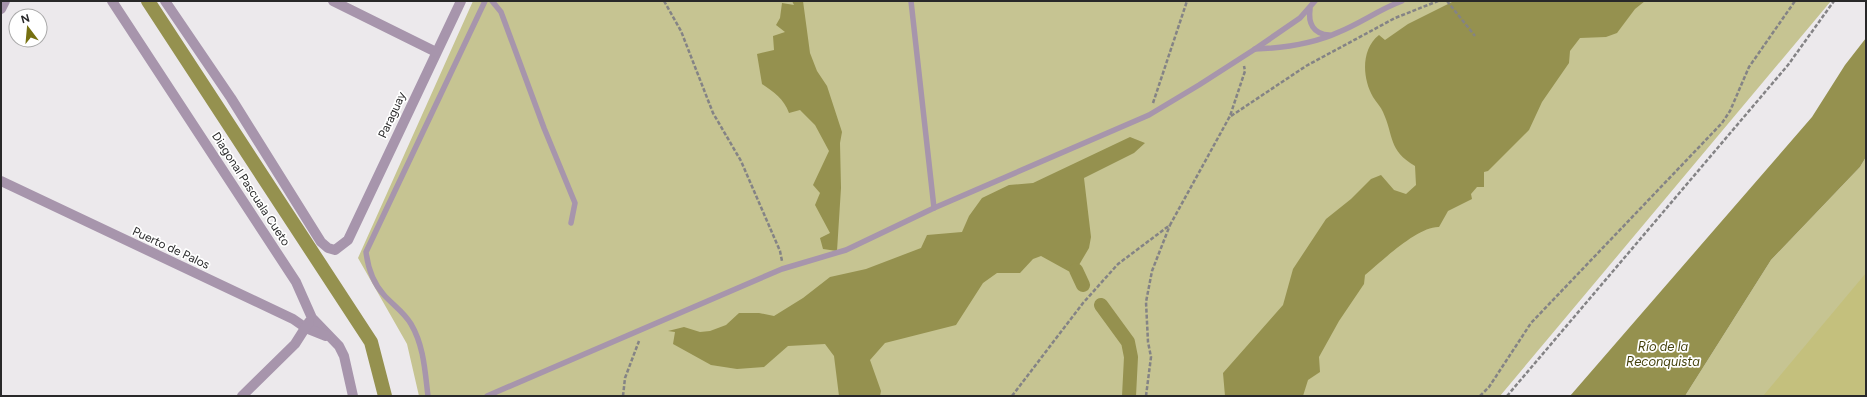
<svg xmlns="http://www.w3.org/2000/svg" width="1867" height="397" viewBox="0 0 1867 397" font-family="Figtree,sans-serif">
  <rect width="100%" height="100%" fill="#ece9ec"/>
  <g fill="#c6c492">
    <path d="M473 1H1831L1500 396H419L407 344 358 258Z"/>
    <path d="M1866 157V396H1685L1771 260 1860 167Z"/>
  </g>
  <path fill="#c4c07d" d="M1866 273V396H1763Z"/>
  <g fill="#95914f">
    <path d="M792 1H803L810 53 817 71 827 86 842 132 840 143 841 188 837 251 823 249 820 238 830 233 815 205 820 193 813 185 829 151 815 125 800 110 789 113C784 99 774 92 762 84L757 54 774 50 773 36 785 32 776 25 780 18 782 3 794 5Z"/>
    <path d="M1454 1H1645L1635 9 1617 33 1606 37 1580 38 1570 51 1569 63 1542 102 1529 130 1488 171 1484 172V187H1477L1471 194 1472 199 1448 211 1439 227C1418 226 1382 261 1365 275L1364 284 1339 321 1319 357 1320 372 1308 380 1303 396H1225L1223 373 1283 305 1293 269 1326 219 1351 199 1371 179 1381 175 1394 190 1406 194 1416 185 1415 166C1388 150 1394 136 1383 112 1381 107 1376 102 1373 97 1362 78 1361 49 1379 35L1385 40 1408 24Z"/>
    <path d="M1866 38V157L1860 167 1771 260 1685 396H1570L1812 117 1845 65Z"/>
    <path d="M1130 137 1145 143 1134 153 1084 178 1091 237 1089 248 1076 270 1070 272 1041 256 1033 259 1020 273H997L983 283 956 325 885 343 870 360 881 391 880 396H839L834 356 825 344 788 346 764 367 737 369 711 365 673 344 675 332 668 331 684 327 700 332 710 331 726 325 739 313H759L774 316 803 298 830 277 866 269 921 248 927 235 962 232 969 216 982 198 1009 185 1033 183Z"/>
  </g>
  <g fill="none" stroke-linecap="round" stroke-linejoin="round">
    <g stroke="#95914f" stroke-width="14">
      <path d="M148 1 371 342 385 396"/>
      <path d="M1076 270 1083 285"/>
      <path d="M1101 305 1128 342 1131 357 1129 396"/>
    </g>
    <g stroke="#848385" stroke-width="2.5" stroke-dasharray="4 2" stroke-linecap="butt">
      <path d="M664 1 681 31 713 113 741 161 780 251 782 261"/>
      <path d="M1447 1 1475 36"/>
      <path d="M1153 103 1187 1"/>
      <path d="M1231 116 1306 66 1395 18 1438 1"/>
      <path d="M623 396 625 378 639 341"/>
      <path d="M1012 396 1083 303 1118 264 1170 225 1230 116 1245 71 1244 66"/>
      <path d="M1146 396 1151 357 1148 342 1146 302 1152 271 1170 225"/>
      <path d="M1480 396 1489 387 1531 323 1722 123 1730 111 1749 67 1795 1"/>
      <path d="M1507 396 1788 65 1834 1"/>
    </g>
    <g stroke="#a795ac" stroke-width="5.5">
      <path d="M492 1 501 12 544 128 575 203 571 223"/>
      <path d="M911 1 934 208"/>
      <path d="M1310 9C1308 23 1313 34 1329 35"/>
      <path d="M1255 49C1283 48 1313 44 1339 32 1361 23 1380 9 1402 1"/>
      <path d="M428 396C425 372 424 346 411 324 404 312 393 305 384 295 373 283 368 268 366 252L485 1"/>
      <path d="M487 396 782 269 846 250 934 208 1149 115 1199 85 1255 49 1300 18 1315 1"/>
    </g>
    <g stroke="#a795ac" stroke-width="10">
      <path d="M112 1 296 282 312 318 339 346 344 356 353 396"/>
      <path d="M165 1 231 98 321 242 328 248 335 250 348 240 461 1"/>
      <path d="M333 1 436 52"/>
      <path d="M1 9 5 1"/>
      <path d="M1 181 293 319 306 328 326 336"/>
      <path d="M242 396 295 344 309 322"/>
    </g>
  </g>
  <g text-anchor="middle" stroke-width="3.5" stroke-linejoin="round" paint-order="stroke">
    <g font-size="12" fill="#282829" stroke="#fff">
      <text transform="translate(392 115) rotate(-65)" y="4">Paraguay</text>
      <text transform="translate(251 189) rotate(57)" y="4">Diagonal Pascuala Cueto</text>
      <text transform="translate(171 248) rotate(25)" y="4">Puerto de Palos</text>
    </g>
    <g font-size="13" font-style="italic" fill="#45420d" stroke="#fff">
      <text x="1663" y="351">Río de la<tspan x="1663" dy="15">Reconquista</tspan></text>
    </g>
  </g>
  <rect width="1867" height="397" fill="none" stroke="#282829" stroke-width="4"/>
  <g transform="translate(28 28) rotate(344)"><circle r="19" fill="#ffffff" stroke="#a9a9a9"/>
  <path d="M0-3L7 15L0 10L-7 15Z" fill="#767010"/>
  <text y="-6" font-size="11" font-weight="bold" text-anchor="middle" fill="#282829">N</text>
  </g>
</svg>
